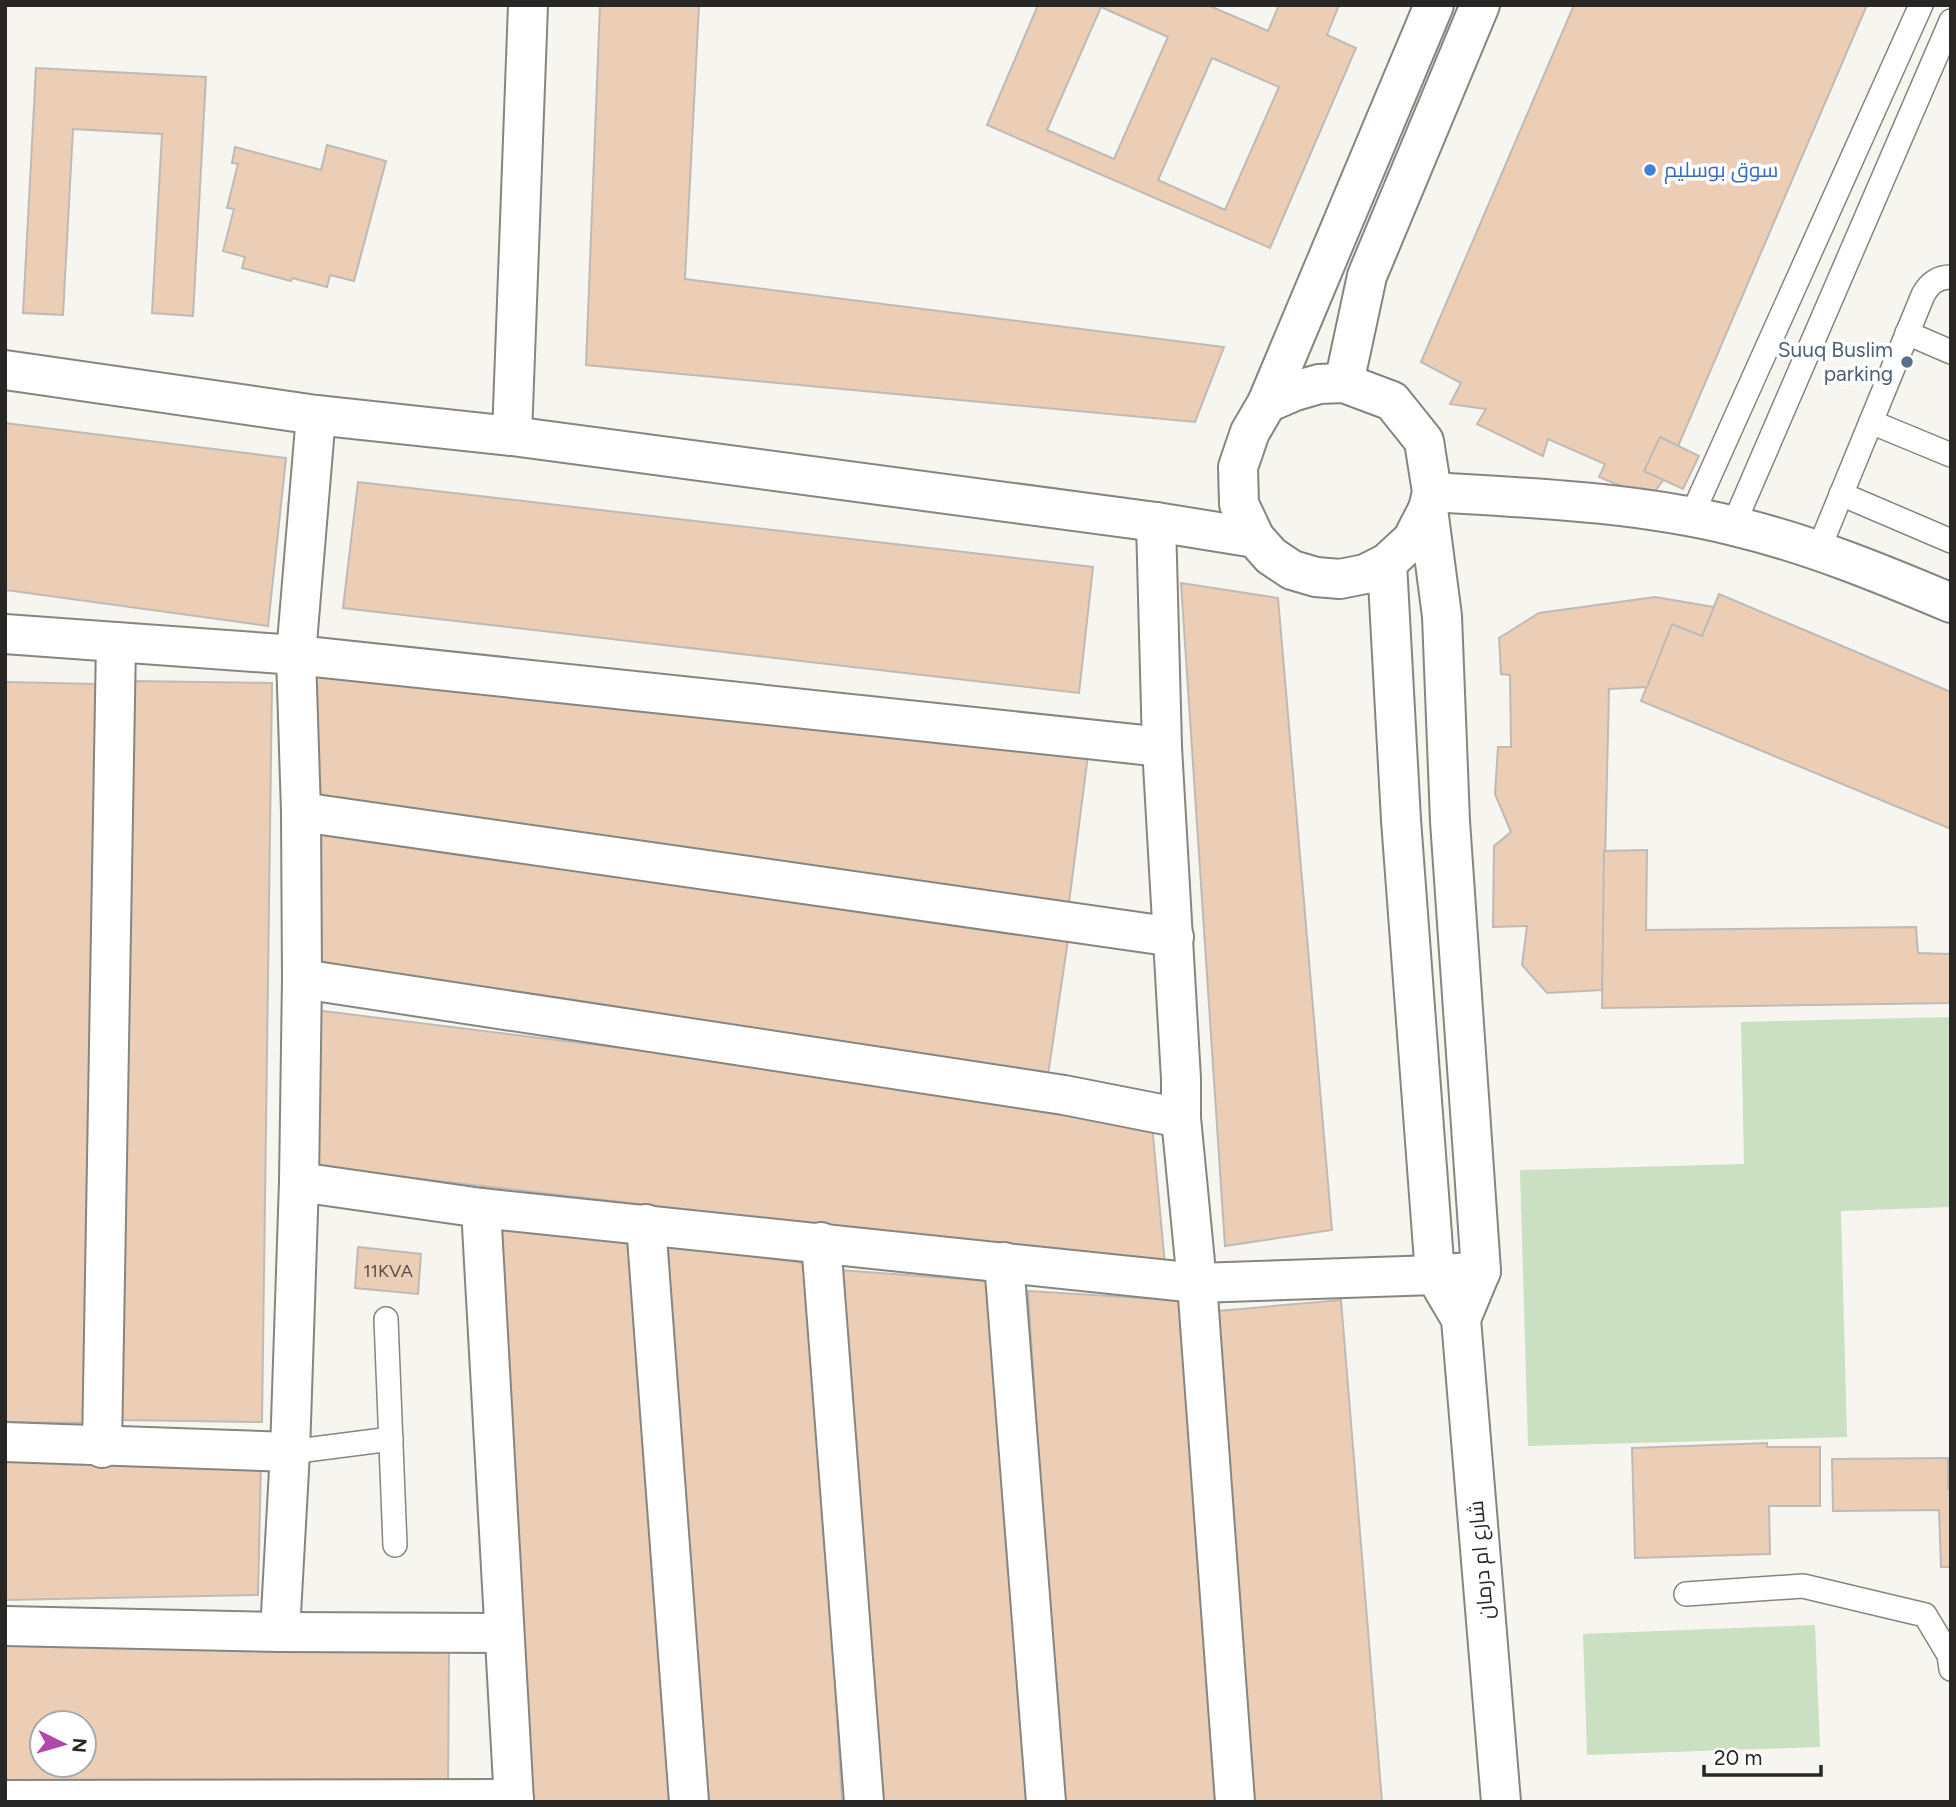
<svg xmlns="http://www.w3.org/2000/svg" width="1956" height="1807" viewBox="0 0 1956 1807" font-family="Figtree,Cairo,sans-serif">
  <rect width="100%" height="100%" fill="#f7f5f0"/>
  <g fill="#cbdfc3">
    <path d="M1951 1017V1207L1841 1211 1847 1437 1528 1446 1520 1170 1744 1164 1741 1022Z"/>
    <path d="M1815 1625 1820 1747 1587 1755 1583 1634Z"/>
  </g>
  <g fill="#eccdb6" stroke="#bfbab6" stroke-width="2" fill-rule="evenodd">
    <path d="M600 5H699L685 279 1224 347 1195 422 586 365Z"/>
    <path d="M1038 5H1213L1212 7 1268 31 1279 5H1339L1327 35 1356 48 1270 248 987 125ZM1101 7 1168 37 1114 159 1047 130ZM1212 58 1279 87 1225 210 1158 180Z"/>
    <path d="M1574 5H1867L1664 479 1650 498 1599 477 1605 464 1548 439 1543 456 1477 424 1486 409 1450 404 1461 383 1421 362Z"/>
    <path d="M36 68 206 77 193 316 152 313 162 134 73 129 63 315 23 313Z"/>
    <path d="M327 145 386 161 354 281 330 275 327 287 292 278 291 281 242 268 245 257 223 251 234 209 227 208 238 164 232 163 235 147 321 170Z"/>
    <path d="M5 423 286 458 268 626 5 590Z"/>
    <path d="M1660 437 1699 456 1683 489 1644 471Z"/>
    <path d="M358 482 1093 567 1079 693 343 608Z"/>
    <path d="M1181 583 1278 598 1332 1230 1225 1246Z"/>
    <path d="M1719 594 1951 692V829L1641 701 1672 624 1702 636Z"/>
    <path d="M1655 597 1714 607 1702 636 1672 624 1647 687 1609 689 1602 990 1547 993 1522 965 1527 926 1493 927 1494 846 1511 832 1495 794 1498 747H1511L1510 675 1501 674 1499 638 1539 613Z"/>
    <path d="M309 663 1088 755 1069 903 315 807Z"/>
    <path d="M132 681 272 683 262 1422 121 1420Z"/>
    <path d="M5 682 98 684 87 1423 5 1422Z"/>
    <path d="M315 832 1069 933 1048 1075 312 966Z"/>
    <path d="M1647 850 1646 930 1916 927 1918 953 1951 954V1003L1602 1008 1604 851Z"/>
    <path d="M315 1010 1151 1114 1165 1265 309 1166Z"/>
    <path d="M489 1221 636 1234 674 1802H532Z"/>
    <path d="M668 1246 812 1264 842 1802H703Z"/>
    <path d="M358 1247 421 1254 418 1294 355 1288Z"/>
    <path d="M839 1270 988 1281 1027 1802H877Z"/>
    <path d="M1028 1291 1190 1301 1223 1802H1061Z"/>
    <path d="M1341 1300 1382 1802H1247L1207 1312Z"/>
    <path d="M1767 1443V1447H1820V1506H1769L1770 1554 1635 1558 1632 1448Z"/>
    <path d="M1948 1458V1489H1951V1567H1941L1939 1510 1833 1511 1832 1459Z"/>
    <path d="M5 1460 261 1462 258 1595 5 1600Z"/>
    <path d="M5 1643 449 1644 448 1793 5 1791ZM42 1723H84V1765H42Z"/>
  </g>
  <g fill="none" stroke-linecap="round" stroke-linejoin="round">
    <defs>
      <g id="service">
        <path d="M1907 333 1951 352"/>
        <path d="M1871 422 1951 455"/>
        <path d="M1841 494 1951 541"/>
        <path d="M1691 517 1921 5"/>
        <path d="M1733 526 1951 21"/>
        <path d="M1818 551 1923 295C1929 284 1937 277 1951 277"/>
        <path d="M386 1319 395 1545"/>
        <path d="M290 1452 391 1439"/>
        <path d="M1686 1594 1803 1586 1925 1615 1949 1655 1951 1669"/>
      </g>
      <g id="minor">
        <path d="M5 370 316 415 512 436 1156 522 1255 538"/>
        <path d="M1344 383 1367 276 1480 5"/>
        <path d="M1267 403 1434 5"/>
        <path d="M512 436 528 5"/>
        <path d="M1156 522 1162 747 1181 1079V1118L1197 1283 1235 1802"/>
        <path d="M5 634 296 655 1162 747"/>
        <path d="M301 812 1174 937"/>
        <path d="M302 979 1064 1095 1181 1118"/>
        <path d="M299 1182 481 1208 1197 1283 1435 1275 1481 1271"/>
        <path d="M481 1208 514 1802"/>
        <path d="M646 1224 689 1802"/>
        <path d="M821 1242 864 1802"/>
        <path d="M1004 1262 1046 1802"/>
        <path d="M5 1442 290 1452"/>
        <path d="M102 1448 116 642"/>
        <path d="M5 1626 280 1632 504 1633"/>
        <path d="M280 1632 290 1452 299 1182 302 979 301 812 296 655 316 415"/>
        <path d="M5 1800 514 1799"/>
      </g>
      <g id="tertiary">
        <path d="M1344 383 1392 401 1424 441 1432 492 1428 509 1412 540 1387 563 1365 574 1340 579 1316 577 1292 570 1271 556 1255 538 1239 504 1238 467 1250 432 1267 403 1295 391 1319 384Z"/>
        <path d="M1432 492C1533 498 1636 502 1734 526 1809 544 1880 573 1951 603"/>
        <path d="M1428 509 1442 616 1450 821 1481 1271 1461 1319"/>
        <path d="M1387 563 1401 820 1435 1275 1461 1319 1501 1802"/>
      </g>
    </defs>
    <use href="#service" stroke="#878580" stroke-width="26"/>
    <use href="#minor" stroke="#878580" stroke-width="42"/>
    <use href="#tertiary" stroke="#878580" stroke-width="42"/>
    <use href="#service" stroke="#fff" stroke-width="23"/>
    <use href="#minor" stroke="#fff" stroke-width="38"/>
    <use href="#tertiary" stroke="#fff" stroke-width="38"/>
  </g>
  <circle fill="#3f7fe0" stroke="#fff" stroke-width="2.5" cx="1650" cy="170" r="7"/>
  <circle fill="#5c6f8a" stroke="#fff" stroke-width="2.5" cx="1907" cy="362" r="7"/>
  <g text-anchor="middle" stroke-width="7" stroke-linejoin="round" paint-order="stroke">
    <g font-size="18" fill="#595049">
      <text x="388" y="1277">11KVA</text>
    </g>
    <g font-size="21" fill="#366cbe" stroke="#fff" text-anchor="start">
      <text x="1664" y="177">سوق بوسليم</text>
    </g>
    <g font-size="21" fill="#4e5e75" stroke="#fff" text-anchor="end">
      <text x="1893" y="357">Suuq Buslim<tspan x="1893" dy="24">parking</tspan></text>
    </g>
    <g font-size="21" fill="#282725" stroke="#fff">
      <text transform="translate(1481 1560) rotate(-95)" y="7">شارع ام درمان</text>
    </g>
  </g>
  <rect width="1956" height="1807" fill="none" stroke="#282725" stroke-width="14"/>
  <g transform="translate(63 1744) rotate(95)"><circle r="33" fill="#ffffff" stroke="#a9a9a8" stroke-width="2"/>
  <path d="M0-5L12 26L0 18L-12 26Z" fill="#ae48ac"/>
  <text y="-10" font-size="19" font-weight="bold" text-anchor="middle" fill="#282725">N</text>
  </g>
  <path d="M1704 1765v10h117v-10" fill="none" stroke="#282725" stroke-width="3.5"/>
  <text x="1714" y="1765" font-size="21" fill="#282725" stroke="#ffffff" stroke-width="5" paint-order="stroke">20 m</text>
</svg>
